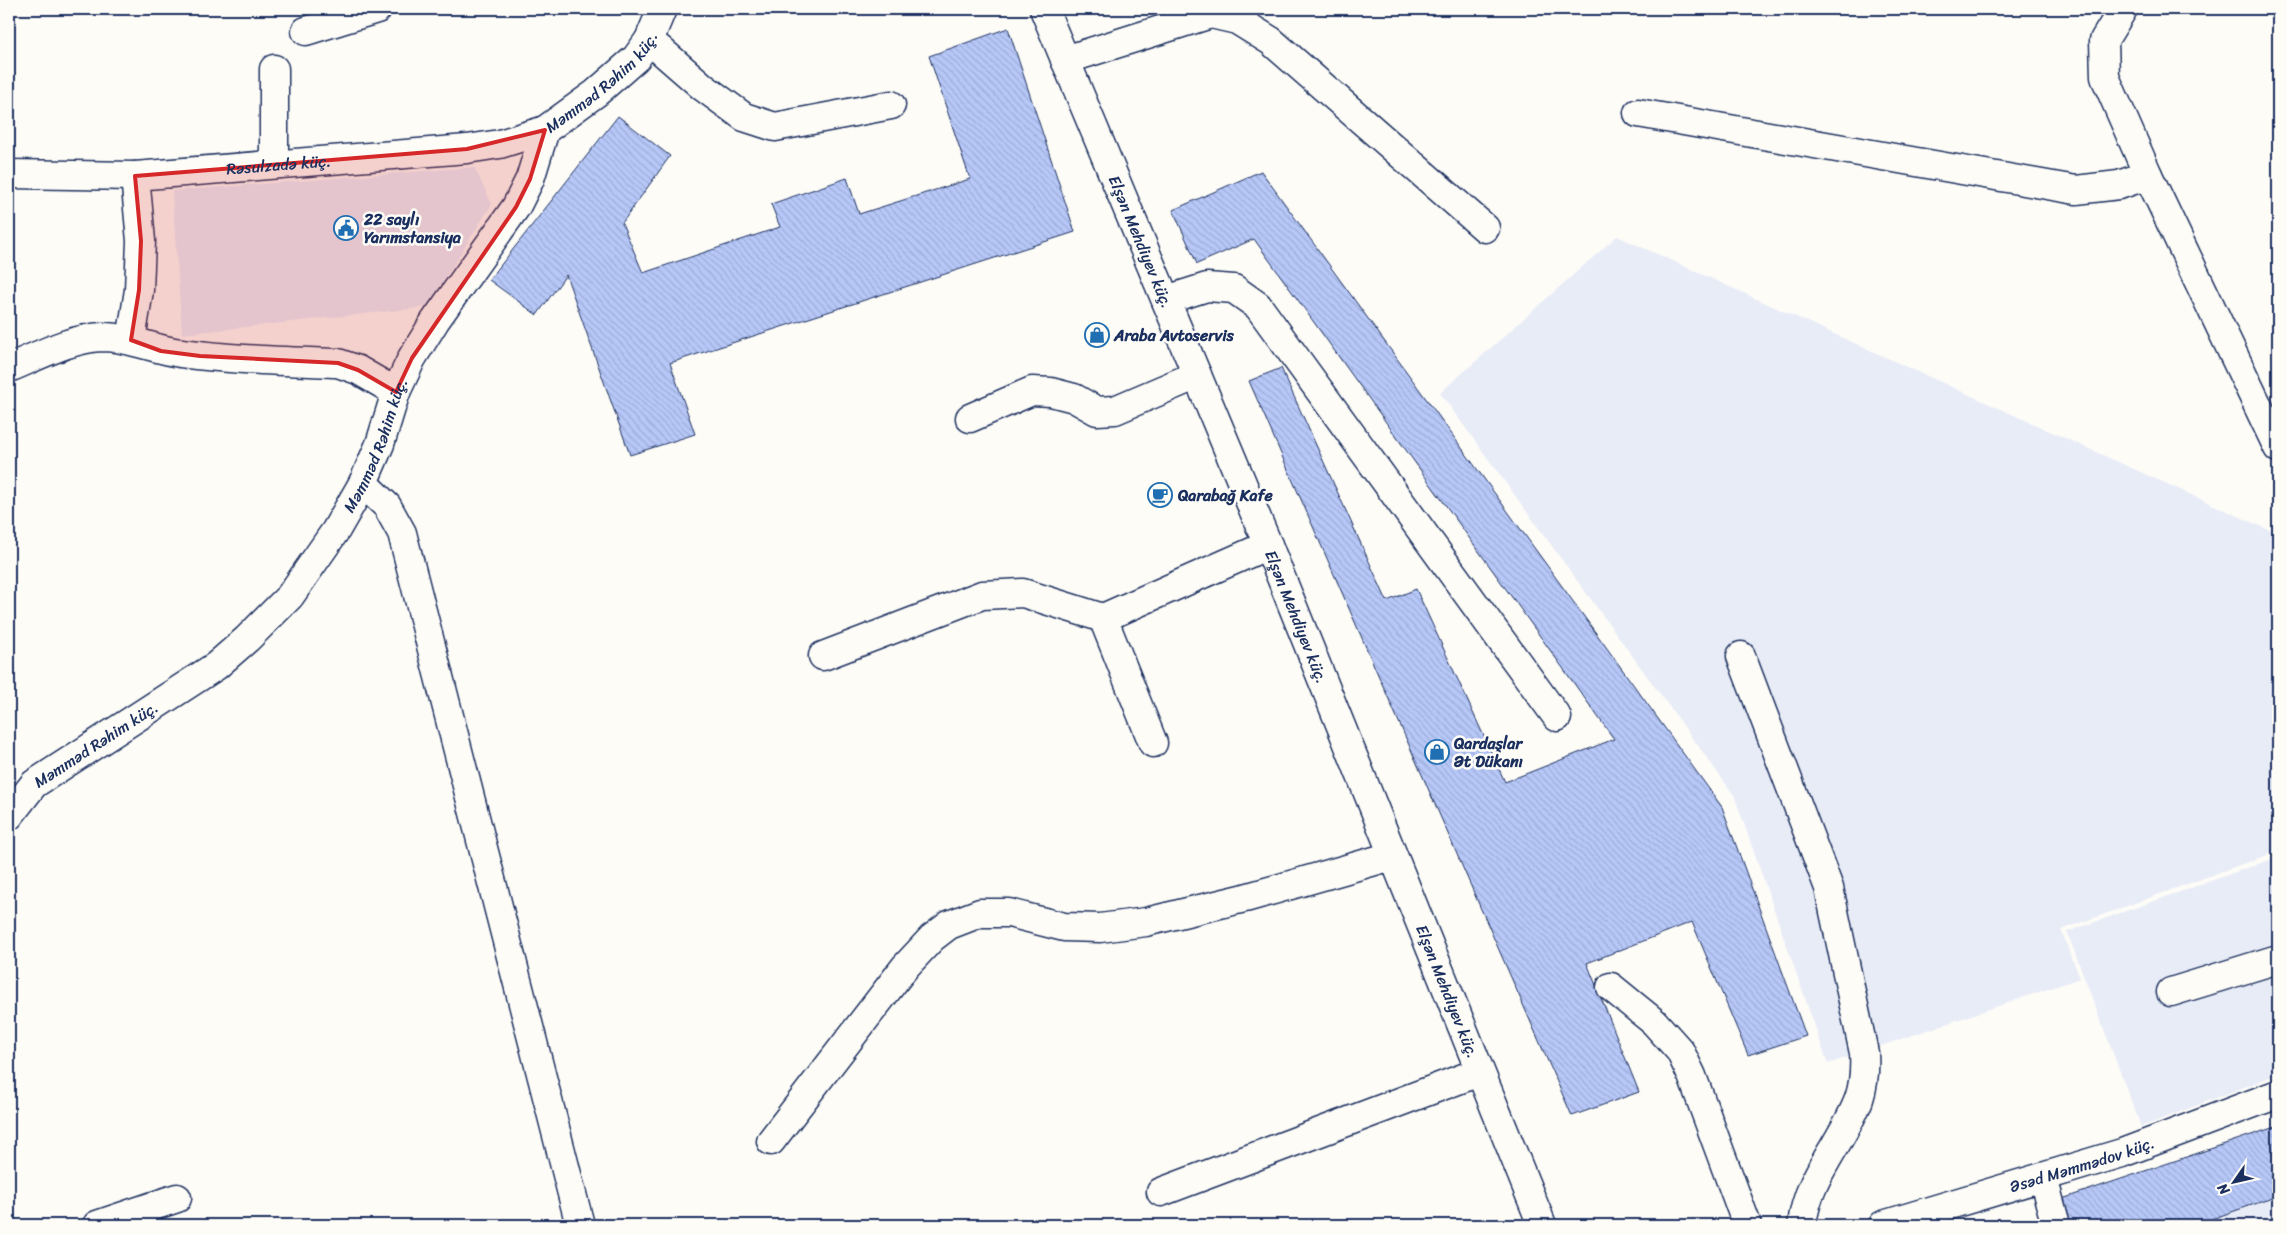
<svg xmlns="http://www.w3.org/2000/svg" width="2287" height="1234" viewBox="0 0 2287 1234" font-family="Sriracha,sans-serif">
  <defs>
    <pattern id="building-back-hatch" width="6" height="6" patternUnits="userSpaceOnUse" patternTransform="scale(1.25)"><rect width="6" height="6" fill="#b7c8f8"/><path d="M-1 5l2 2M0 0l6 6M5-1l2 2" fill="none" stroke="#9dacd7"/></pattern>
  </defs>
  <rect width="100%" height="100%" fill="#fdfcf7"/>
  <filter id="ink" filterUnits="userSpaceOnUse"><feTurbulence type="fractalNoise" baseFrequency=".02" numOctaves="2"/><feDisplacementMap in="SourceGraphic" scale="10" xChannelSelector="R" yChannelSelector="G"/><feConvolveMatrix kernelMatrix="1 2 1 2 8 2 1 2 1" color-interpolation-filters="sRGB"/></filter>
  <g filter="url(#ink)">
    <g fill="#e8ecf7">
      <path d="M474 167 492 204 427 307 182 334 172 191Z"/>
      <path d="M1617 236 2278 534V851L2061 930 2080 978 1828 1064 1734 795 1440 393Z"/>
      <path d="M2278 857V1074L2141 1127 2067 932Z"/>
      <path d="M2278 1196V1225H2194Z"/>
    </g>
    <g fill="url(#building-back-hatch)" stroke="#1b2f5e">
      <path d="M1008 28 1075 232 670 363 695 434 630 455 566 275 537 315 489 280 618 116 670 156 622 223 643 273 780 227 771 204 847 178 859 214 970 179 929 56Z"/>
      <path d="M1261 171 1722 807 1806 1036 1748 1055 1692 922 1587 963 1639 1092 1572 1116 1249 381 1281 368 1387 601 1416 589 1505 782 1614 739 1254 239 1197 264 1173 210Z"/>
      <path d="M2278 1126V1196L2194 1225H2071L2062 1199Z"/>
    </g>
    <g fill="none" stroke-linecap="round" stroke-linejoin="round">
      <defs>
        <g id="minor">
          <path id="s1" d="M1044 9 1268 545 1542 1225"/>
          <path d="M2123 9 2104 40 2105 77 2148 175 2278 448"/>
          <path d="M306 31 377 9"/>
          <path d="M649 40 703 87 744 117 775 127 891 105"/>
          <path d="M1065 60 1211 14 1237 20 1271 41 1485 228"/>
          <path d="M1638 113 2076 190 2119 185 2148 175"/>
          <path d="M274 164V69"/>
          <path id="s2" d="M9 174 135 176 467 149 500 144 545 130"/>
          <path d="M1166 300 1207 287 1234 289 1258 306 1557 717"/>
          <path d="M131 340 139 290 141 241 135 176"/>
          <path d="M9 368C38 356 71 338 103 337 130 337 155 350 181 353 233 360 286 361 338 363L358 370 396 392"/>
          <path d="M970 418 1032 391 1051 392 1074 398 1097 411 1115 410 1197 375"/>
          <path d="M363 483 387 506 402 533 580 1225"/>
          <path d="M1103 618 1153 743"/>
          <path d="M823 656 982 595 1023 593 1103 618 1268 545"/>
          <path d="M1741 656 1829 888 1864 1053C1865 1069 1864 1084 1859 1099 1843 1142 1807 1177 1802 1225"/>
          <path id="s3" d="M9 816 34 784 216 666 247 639 290 596 336 530 363 483 380 444 396 392 412 358 435 321 516 207 530 179 545 130 596 93 636 58 649 40 662 9"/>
          <path d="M1611 987 1654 1022 1680 1051 1692 1076 1747 1225"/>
          <path d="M2171 992 2278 959"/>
          <path d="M771 1141 905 967 932 938 949 925 980 913H1009L1064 927 1100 928 1146 922 1245 898 1392 856"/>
          <path d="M2043 1178 2056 1225"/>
          <path d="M1161 1192 1479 1072"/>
          <path d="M97 1225 177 1198"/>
          <path id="s4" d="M1883 1225 2122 1153 2278 1094"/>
        </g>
      </defs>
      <use href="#minor" stroke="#1b2f5e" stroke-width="31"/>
      <use href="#minor" stroke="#fdfcf7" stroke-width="28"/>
    </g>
  </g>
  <path fill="#d62828" fill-opacity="0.2" stroke="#d62828" stroke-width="4" stroke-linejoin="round" d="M545 130 530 179 516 207 412 358 396 392 358 370 338 363 200 356 161 351 131 340 139 290 141 241 135 176 467 149Z"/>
  <defs>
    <symbol id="civic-ring" viewBox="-11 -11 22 22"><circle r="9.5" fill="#fdfcf7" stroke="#1f6fb2" stroke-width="1.5"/><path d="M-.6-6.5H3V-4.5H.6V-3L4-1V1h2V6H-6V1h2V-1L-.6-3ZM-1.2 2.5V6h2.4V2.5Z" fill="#1f6fb2"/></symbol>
    <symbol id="shop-ring" viewBox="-11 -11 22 22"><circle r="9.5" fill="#fdfcf7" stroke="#1f6fb2" stroke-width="1.5"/><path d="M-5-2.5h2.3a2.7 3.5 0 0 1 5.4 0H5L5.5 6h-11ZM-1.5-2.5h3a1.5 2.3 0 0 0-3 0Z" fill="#1f6fb2"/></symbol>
    <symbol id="cafe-ring" viewBox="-11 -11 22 22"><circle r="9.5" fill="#fdfcf7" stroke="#1f6fb2" stroke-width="1.5"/><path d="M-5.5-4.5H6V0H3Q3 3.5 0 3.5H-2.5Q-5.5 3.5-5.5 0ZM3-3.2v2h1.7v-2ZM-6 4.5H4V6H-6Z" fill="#1f6fb2"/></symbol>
  </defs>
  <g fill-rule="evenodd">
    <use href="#civic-ring" x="332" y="214" width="28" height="28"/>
    <use href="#shop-ring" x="1083" y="321" width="28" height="28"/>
    <use href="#cafe-ring" x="1146" y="481" width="28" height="28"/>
    <use href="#shop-ring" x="1423" y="738" width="28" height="28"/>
  </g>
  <g text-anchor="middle" stroke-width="5" stroke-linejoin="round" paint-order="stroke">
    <g font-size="16" fill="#1b2f5e" stroke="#fdfcf7">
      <text dy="6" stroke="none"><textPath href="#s3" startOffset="969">Məmməd Rəhim küç.</textPath></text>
      <text dy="6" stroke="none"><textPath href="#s2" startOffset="270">Rəsulzadə küç.</textPath></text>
      <text dy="6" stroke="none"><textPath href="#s1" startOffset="252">Elşən Mehdiyev küç.</textPath></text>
      <text dy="6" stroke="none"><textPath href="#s3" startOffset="534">Məmməd Rəhim küç.</textPath></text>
      <text dy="6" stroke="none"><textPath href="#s1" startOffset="658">Elşən Mehdiyev küç.</textPath></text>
      <text dy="6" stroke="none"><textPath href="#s3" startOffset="114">Məmməd Rəhim küç.</textPath></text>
      <text dy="6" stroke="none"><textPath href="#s1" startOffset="1062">Elşən Mehdiyev küç.</textPath></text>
      <text dy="6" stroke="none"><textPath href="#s4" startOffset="208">Əsəd Məmmədov küç.</textPath></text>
    </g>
    <g font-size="16" font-weight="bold" fill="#1b2f5e" stroke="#fdfcf7" text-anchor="start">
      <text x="364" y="225">22 saylı<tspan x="364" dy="18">Yarımstansiya</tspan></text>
      <text x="1114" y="341">Araba Avtoservis</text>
      <text x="1178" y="501">Qarabağ Kafe</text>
      <text x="1454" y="749">Qardaşlar<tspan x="1454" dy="18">Ət Dükanı</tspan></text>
    </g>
  </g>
  <rect width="2287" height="1234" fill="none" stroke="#fdfcf7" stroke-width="30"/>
  <rect x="15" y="15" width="2257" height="1204" fill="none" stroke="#1b2f5e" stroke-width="2" filter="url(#ink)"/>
  <g transform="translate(2234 1182) rotate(236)" stroke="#fdfcf7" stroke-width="4" paint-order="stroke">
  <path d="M0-4L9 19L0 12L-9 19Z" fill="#1b2f5e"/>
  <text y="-8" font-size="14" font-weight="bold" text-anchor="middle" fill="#1b2f5e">N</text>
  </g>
</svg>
